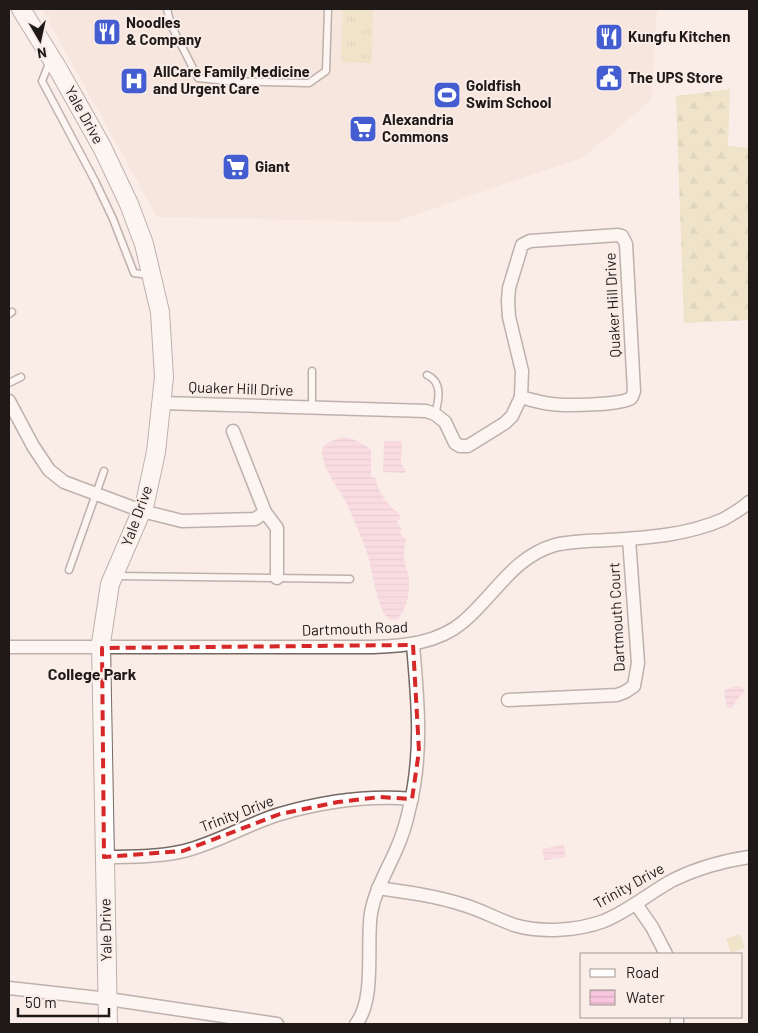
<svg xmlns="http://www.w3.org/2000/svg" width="758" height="1033" viewBox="0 0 758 1033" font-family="Barlow,sans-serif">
  <defs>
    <pattern id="grass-tufts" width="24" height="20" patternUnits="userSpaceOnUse" patternTransform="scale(1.25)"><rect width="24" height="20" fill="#e3d8a6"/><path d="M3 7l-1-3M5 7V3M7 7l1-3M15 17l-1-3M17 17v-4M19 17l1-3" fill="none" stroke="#c2b98e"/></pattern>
    <pattern id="forest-firs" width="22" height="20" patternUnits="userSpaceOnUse" patternTransform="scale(1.25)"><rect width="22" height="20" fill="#e3d8a6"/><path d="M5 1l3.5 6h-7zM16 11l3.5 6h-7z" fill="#c2b98e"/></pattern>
    <pattern id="water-rules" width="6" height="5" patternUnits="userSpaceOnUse" patternTransform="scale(1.25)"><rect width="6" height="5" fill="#f9c6dd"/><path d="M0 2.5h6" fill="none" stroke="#d5aabd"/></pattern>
  </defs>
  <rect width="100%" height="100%" fill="#faece6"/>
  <path fill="#f3ddd4" d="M42 9H657L651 100 584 157 394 222 157 217Z"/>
  <path fill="url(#grass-tufts)" d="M343 9H373L372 63 341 62Z"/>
  <path fill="url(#forest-firs)" d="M730 89 728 146 749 148V320L684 323 676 96Z"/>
  <path fill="#e3d8a6" d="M740 934 745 948 731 953 726 939Z"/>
  <g fill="url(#water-rules)">
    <path d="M344 437 353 439 371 449V477L376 478C376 486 384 500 391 507 395 511 399 512 401 519L397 521 402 531 399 532 406 539C405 544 404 550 404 555 404 564 408 571 409 579 410 593 407 609 397 620 395 620 392 620 390 619 377 614 372 564 366 550 360 535 354 519 347 504 338 486 321 469 322 448L329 442Z"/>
    <path d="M384 441H402L401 465H403V468H405V473L383 472Z"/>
    <path d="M739 686 743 688 745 692 739 697 732 708H727L724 691 731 687Z"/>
    <path d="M564 845 566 857 544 860 542 849Z"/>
  </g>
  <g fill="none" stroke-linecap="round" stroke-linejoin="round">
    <defs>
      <g id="lane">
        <path d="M167 9 171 25 198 78 228 81 309 83 326 71 328 9"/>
        <path d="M50 61 42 81 95 181 113 219 134 273 149 275"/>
        <path d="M9 314 12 312"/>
        <path d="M427 375C443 382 439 400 435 414"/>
        <path d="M9 383 21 377"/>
        <path d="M312 407V371"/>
        <path d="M69 570 104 471"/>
        <path d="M115 576 350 579"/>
      </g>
      <g id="street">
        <path d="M618 235 622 236 626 244 634 391C633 394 633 396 631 398 622 405 565 406 552 404 541 403 531 400 521 397L522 371 509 317 508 301 509 288 522 245 530 241Z"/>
        <path d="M9 401 33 446 49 470 64 482 142 511 182 521 255 519 265 512"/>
        <path d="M162 403 426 411 435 414 445 422 455 443 460 446H468L505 423 512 416 521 397"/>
        <path d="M233 431 265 512 277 528V578"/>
        <path d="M9 647H373C405 646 438 643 463 622 495 595 513 557 555 545 572 541 591 541 608 540 647 538 688 535 724 519 732 514 742 509 749 502"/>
        <path d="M508 700 617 695 625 692 634 686 638 663 629 539"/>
        <path d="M104 857C130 857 158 857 184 851 217 843 247 824 280 814 322 802 368 795 412 799"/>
        <path d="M378 888C407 892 436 896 464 905 481 910 497 919 514 925 541 933 577 931 604 921 629 911 649 893 673 880 697 868 723 861 749 857"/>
        <path d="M636 904 652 927 666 954"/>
        <path d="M9 988 108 999 277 1024"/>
        <path d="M677 1017V1024"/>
        <path d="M356 1024C376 999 366 944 371 913 375 890 387 871 396 850 402 837 406 824 409 810 423 755 418 701 413 645"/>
      </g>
      <path id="secondary" d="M21 9 58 69 102 147 129 204 144 244 160 312 164 377 156 452 145 503 110 584 101 643 108 1024"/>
    </defs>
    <use href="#lane" stroke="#756964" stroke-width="9"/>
    <use href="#street" stroke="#756964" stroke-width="15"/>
    <use href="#secondary" stroke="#756964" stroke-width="20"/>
    <use href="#lane" stroke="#fff" stroke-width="6"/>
    <use href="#street" stroke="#fff" stroke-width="12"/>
    <use href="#secondary" stroke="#fff" stroke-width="18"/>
  </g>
  <path d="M0 0H758V1033H0ZM413 645 419 751 412 799 380 797 338 802 280 814 183 851 104 857 102 648Z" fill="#faece6" fill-opacity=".55" fill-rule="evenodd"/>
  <path fill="none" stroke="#d62828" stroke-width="4" stroke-dasharray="10 6" stroke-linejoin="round" d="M413 645 419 751 412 799 380 797 338 802 280 814 183 851 104 857 102 648Z"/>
  <defs>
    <symbol id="restaurant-square" viewBox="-11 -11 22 22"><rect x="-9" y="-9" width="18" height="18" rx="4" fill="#445dd1" stroke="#faece6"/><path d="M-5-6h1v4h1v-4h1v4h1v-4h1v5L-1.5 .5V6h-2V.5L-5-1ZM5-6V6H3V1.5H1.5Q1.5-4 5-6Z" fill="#fff"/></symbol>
    <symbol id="civic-square" viewBox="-11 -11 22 22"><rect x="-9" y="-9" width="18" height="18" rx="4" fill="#445dd1" stroke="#faece6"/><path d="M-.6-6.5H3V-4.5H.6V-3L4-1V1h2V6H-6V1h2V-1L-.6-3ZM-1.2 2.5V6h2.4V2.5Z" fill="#fff"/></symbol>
    <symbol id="hospital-square" viewBox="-11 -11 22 22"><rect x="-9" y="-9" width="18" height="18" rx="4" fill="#445dd1" stroke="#faece6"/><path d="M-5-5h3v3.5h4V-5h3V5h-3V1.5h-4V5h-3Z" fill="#fff"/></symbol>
    <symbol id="stadium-square" viewBox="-11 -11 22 22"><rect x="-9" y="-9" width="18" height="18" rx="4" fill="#445dd1" stroke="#faece6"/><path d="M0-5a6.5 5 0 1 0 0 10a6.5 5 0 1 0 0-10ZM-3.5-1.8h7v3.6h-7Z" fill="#fff"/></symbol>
    <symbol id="supermarket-square" viewBox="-11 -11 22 22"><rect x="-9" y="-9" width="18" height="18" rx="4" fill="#445dd1" stroke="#faece6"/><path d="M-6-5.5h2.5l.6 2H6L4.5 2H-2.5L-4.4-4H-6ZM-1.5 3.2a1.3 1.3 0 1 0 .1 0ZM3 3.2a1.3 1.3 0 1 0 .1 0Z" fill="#fff"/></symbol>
  </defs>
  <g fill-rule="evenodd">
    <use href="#restaurant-square" x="91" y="16" width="32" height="32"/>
    <use href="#restaurant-square" x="593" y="21" width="32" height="32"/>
    <use href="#civic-square" x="593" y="62" width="32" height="32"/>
    <use href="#hospital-square" x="118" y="65" width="32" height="32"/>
    <use href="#stadium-square" x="431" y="79" width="32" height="32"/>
    <use href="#supermarket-square" x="347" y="113" width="32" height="32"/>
    <use href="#supermarket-square" x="220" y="151" width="32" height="32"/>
  </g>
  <g text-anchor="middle" stroke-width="4" stroke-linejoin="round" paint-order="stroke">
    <g font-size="15" font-weight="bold" fill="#1f1a18" stroke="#faece6" text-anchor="start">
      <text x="126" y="28">Noodles<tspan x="126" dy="17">&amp; Company</tspan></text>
      <text x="628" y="42">Kungfu Kitchen</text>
      <text x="153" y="77">AllCare Family Medicine<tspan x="153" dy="17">and Urgent Care</tspan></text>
      <text x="628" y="83">The UPS Store</text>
      <text x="466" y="91">Goldfish<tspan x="466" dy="17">Swim School</tspan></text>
      <text x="382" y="125">Alexandria<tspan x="382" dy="17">Commons</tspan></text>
      <text x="255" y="172">Giant</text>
    </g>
    <g font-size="15" fill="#1f1a18" stroke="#faece6">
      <text transform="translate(84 115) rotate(61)" y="5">Yale Drive</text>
      <text transform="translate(613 305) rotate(-93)" y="5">Quaker Hill Drive</text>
      <text transform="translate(241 389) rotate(2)" y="5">Quaker Hill Drive</text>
      <text transform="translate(137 516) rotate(-70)" y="5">Yale Drive</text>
      <text transform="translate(617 617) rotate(-93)" y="5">Dartmouth Court</text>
      <text transform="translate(355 629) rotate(-2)" y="5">Dartmouth Road</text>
      <text transform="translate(237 814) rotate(-21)" y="5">Trinity Drive</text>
      <text transform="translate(629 886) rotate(-29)" y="5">Trinity Drive</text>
      <text transform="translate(106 930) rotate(-91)" y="5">Yale Drive</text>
    </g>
    <g font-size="16" font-weight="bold" fill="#1f1a18" stroke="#faece6">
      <text x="92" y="680">College Park</text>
    </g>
  </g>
  <rect width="758" height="1033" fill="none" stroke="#1f1a18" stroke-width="20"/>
  <rect x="580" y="953" width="162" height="65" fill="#faece6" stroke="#a29894"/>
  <rect x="590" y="969" width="25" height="8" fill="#ffffff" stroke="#a29894"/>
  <text x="626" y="978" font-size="15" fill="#1f1a18">Road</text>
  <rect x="590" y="990" width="25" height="15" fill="url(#water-rules)" stroke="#a29894"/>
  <text x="626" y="1003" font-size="15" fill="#1f1a18">Water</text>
  <g transform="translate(40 40) rotate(171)" stroke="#faece6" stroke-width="4" paint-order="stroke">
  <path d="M0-4L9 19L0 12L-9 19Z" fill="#1f1a18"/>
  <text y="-8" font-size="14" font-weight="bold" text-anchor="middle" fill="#1f1a18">N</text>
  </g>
  <path d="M18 1008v8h91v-8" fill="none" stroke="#1f1a18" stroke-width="2.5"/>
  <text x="25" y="1008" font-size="15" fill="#1f1a18" stroke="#faece6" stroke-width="4" paint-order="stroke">50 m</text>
</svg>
